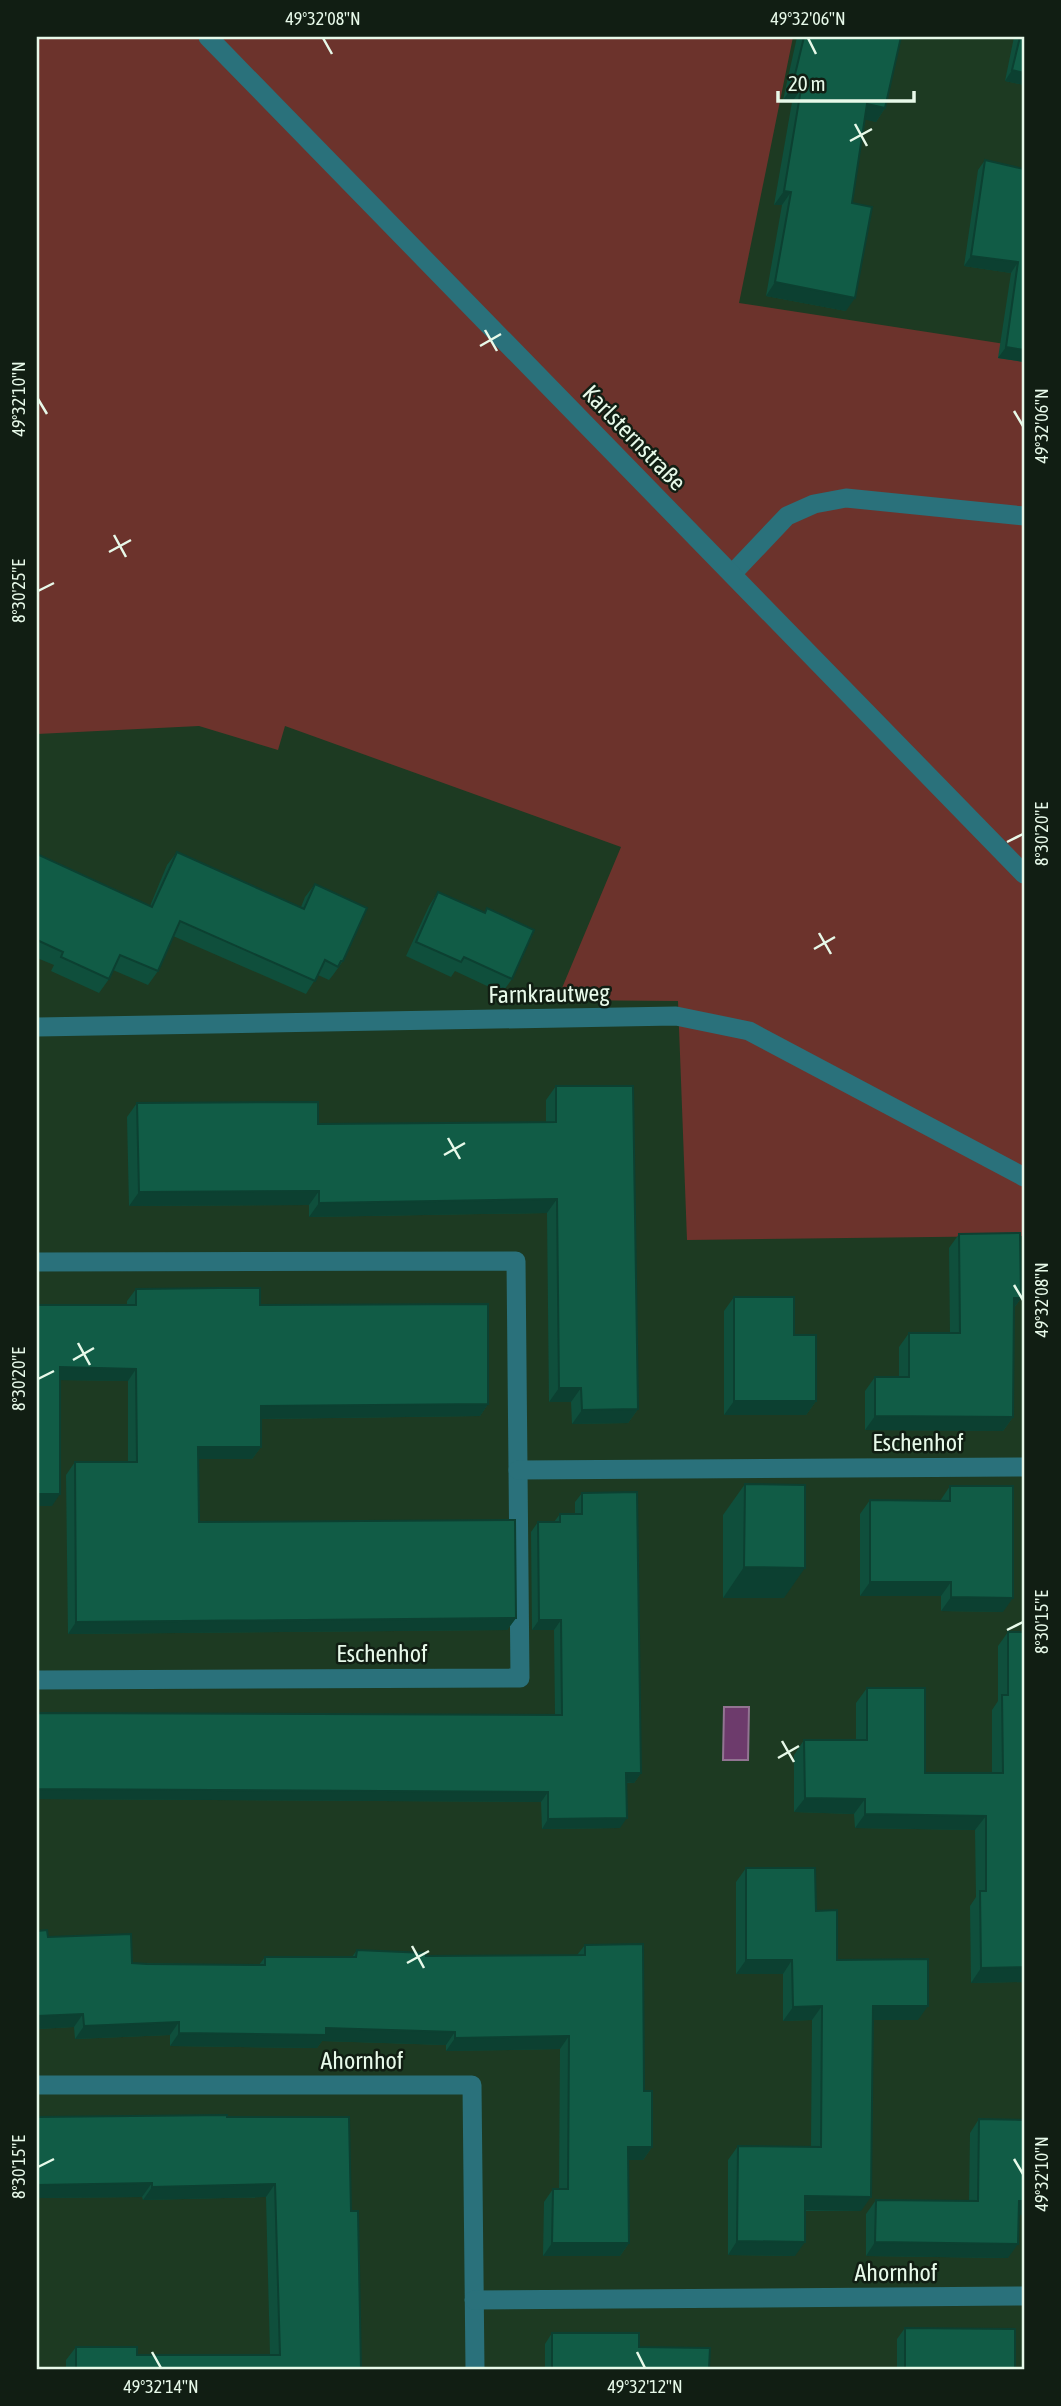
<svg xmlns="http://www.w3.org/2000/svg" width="1061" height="2406" viewBox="0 0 1061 2406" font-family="'Asap Condensed',sans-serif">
  <rect width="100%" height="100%" fill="#1d3a22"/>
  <path fill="#6c332c" d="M37 37H793L739 303 1024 347V1236L687 1240 678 1001 557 1000 621 847 285 726 278 750 199 726 37 734Z"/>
  <path fill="#6d3b6c" stroke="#927492" stroke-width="2" d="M724 1707H749L748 1760H723Z"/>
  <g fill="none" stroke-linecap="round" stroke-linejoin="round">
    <path stroke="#2a717b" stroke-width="19" d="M732 574 787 516 814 504 846 498 1024 516"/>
    <g stroke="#2a717b" stroke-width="19">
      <path d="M37 1027 676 1016 749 1031 1024 1177"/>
      <path d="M37 1262 516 1261 520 1678 37 1680"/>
      <path d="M518 1470 1024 1467"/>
      <path d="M37 2085H472L475 2369"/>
      <path d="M474 2300 1024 2296"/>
    </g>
    <path stroke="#2a717b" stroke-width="19" d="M208 37 1024 874"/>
  </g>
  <g fill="#0f4f3c">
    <path d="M797 37H901L885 108 876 122 865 119 852 203 846 311 766 296 782 205H774L792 102 783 100Z"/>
    <path d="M1014 37H1024V85L1005 81Z"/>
    <path d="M985 160 1024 169V362L998 358 1011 273 964 266 978 170Z"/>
    <path d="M177 852 301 907 305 897 315 884 343 961 333 975 329 980 318 975 306 994 173 936 158 971 148 985 113 970 109 979 99 993 51 971 54 965 37 958V854L150 906 167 865Z"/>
    <path d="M438 892 484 913 487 908 512 979 502 993 455 971 451 977 406 956 429 906Z"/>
    <path d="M556 1086 638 1409 628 1423 572 1424 571 1402H549L547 1213 309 1217V1205L129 1206 127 1117 137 1103 318 1124 546 1122V1100Z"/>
    <path d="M959 1234 1021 1298 1014 1308 1013 1417 1003 1431 865 1430V1391L875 1377H899V1347L909 1333H950L949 1248Z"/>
    <path d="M136 1289 260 1305 488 1404 480 1416 261 1419V1447L252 1459H198L199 1522 516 1618 507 1630 68 1634 66 1475 75 1462H128V1381L60 1380 52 1506 37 1305H127V1301Z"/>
    <path d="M734 1297 794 1335 816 1401 806 1415H724V1311Z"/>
    <path d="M745 1484 784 1598H723V1515Z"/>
    <path d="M950 1486 1003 1612 941 1611V1596H860V1514L870 1500 940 1501Z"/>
    <path d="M582 1493 641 1773 634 1783H626L620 1828 542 1829 541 1802 37 1799V1713L555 1715 554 1630H532L531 1532 538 1522H554L560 1514H575V1502Z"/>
    <path d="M1008 1632H1024V1982L971 1983 970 1906 976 1897 975 1830 855 1828 854 1814 794 1812V1755L804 1740H856V1703L867 1688 925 1773H992V1710L998 1701V1646Z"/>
    <path d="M746 1868 816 1911 837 1960 918 2020H873L861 2211H805L795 2256 728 2255V2160L738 2146 811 2147 812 2020 783 2021V1974H736V1882Z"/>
    <path d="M37 1931 48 1937 132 1963 259 1965 265 1957H352L357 1950 426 1956 577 1955 585 1945 644 2091 652 2147 643 2160H628L629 2243 620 2256H543L544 2202 553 2189H559L560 2049 446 2051V2045L322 2041 317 2048 170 2046V2035L75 2039 74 2027 37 2029Z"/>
    <path d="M37 2117H227L351 2211 361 2369H66V2360L76 2347 137 2355H270L266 2197 143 2200 142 2197 37 2198Z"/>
    <path d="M979 2119 1024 2120V2215H1018L1008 2258 866 2256V2214L876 2200 969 2201 970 2133Z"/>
    <path d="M905 2328 1015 2369H852L853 2368 897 2369V2339Z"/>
    <path d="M552 2333 639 2347 709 2369H545V2344Z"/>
  </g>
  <g fill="#0c4031">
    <path d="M1012 70 1024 73V85L1005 81Z"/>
    <path d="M792 87 801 89 792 102 783 100Z"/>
    <path d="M867 104 885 108 876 122 858 118Z"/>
    <path d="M784 191 791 192 782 205H774Z"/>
    <path d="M971 256 1018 262 1011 273 964 266Z"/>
    <path d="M775 282 855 298 846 311 766 296Z"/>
    <path d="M1006 347 1024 350V362L998 358Z"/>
    <path d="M319 1191 309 1205 129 1206 139 1192Z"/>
    <path d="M557 1199 547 1213 309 1217 319 1203Z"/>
    <path d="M1014 1298H1021L1011 1312Z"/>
    <path d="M60 1367 136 1369 128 1381 51 1380Z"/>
    <path d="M559 1388H581L571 1402H549Z"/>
    <path d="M734 1401H816L806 1415H724Z"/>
    <path d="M488 1404 480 1416 252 1419 261 1406Z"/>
    <path d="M638 1409 628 1423 572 1424 582 1410Z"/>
    <path d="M875 1416 1013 1417 1003 1431 865 1430Z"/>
    <path d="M198 1447H261L252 1459H189Z"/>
    <path d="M37 1494H60L52 1506H37Z"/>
    <path d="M744 1567 805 1568 784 1598H723Z"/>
    <path d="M870 1582H951L941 1596H860Z"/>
    <path d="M951 1597 1013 1598 1003 1612 941 1611Z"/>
    <path d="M516 1618 507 1630 68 1634 76 1622Z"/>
    <path d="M539 1620H561L554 1630H532Z"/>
    <path d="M626 1773H641L634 1783 619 1782Z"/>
    <path d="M37 1789 548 1792 541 1802 37 1799Z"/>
    <path d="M805 1798 865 1799 854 1814 794 1812Z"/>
    <path d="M865 1814 986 1816 975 1830 855 1828Z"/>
    <path d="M627 1818 620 1828 542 1829 548 1819Z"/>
    <path d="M746 1960H792L783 1974H736Z"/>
    <path d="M1024 1967V1982L971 1983 981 1968Z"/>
    <path d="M822 2006 812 2020 783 2021 793 2007Z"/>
    <path d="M873 2006H928L918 2020H863Z"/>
    <path d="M83 2014 74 2027 37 2029V2016Z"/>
    <path d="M179 2022 170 2035 75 2039 84 2026Z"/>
    <path d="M326 2028 455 2032 446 2045 322 2041 317 2048 170 2046 179 2033Z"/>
    <path d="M569 2036 560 2049 446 2051 455 2038Z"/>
    <path d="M628 2147H652L643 2160H619Z"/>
    <path d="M152 2183 142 2197 37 2198V2185Z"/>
    <path d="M275 2184 266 2197 143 2200 152 2187Z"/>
    <path d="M805 2196 871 2197 861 2211 795 2210Z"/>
    <path d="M1019 2201H1024V2215H1009Z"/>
    <path d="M737 2241 805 2242 795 2256 728 2255Z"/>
    <path d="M875 2242 1018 2244 1008 2258 866 2256Z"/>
    <path d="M552 2243H629L620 2256H543Z"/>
  </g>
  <g fill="#115c46" stroke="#0c4031" stroke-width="2">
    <path d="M804 37H901L885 108 867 104 852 203 872 207 855 298 775 282 791 192 784 191 801 89 792 87Z"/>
    <path d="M1020 37H1024V73L1012 70Z"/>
    <path d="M985 160 1024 169V350L1006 347 1018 262 971 256Z"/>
    <path d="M177 852 304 909 315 884 367 908 343 961H341L338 967 325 960 315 981 180 921 158 971 120 955 109 979 61 957 63 952 37 940V854L152 907Z"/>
    <path d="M438 892 485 913 487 908 534 930 512 979 464 957 461 962 416 942Z"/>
    <path d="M556 1086H633L638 1409 582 1410 581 1388H559L557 1199 319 1203V1191L139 1192 137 1103 318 1102V1124L556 1122Z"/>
    <path d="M1020 1233 1021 1298H1014L1013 1417 875 1416V1377H909V1333H960L959 1234Z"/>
    <path d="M219 1288H260V1305L488 1304V1404L261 1406V1447H198L199 1522 515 1520 516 1618 76 1622 75 1462H137L136 1369 60 1367V1494H37V1305H136V1289Z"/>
    <path d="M734 1297H794V1335H816V1401H734Z"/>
    <path d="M745 1484 805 1485V1568L744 1567Z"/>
    <path d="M950 1486H1013V1598L951 1597V1582H870V1500L950 1501Z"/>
    <path d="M637 1492 641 1773H626L627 1818 548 1819V1792L37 1789V1713L562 1715 561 1620H539L538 1522H560V1514H582V1493Z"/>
    <path d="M1008 1632H1024V1967L981 1968 980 1891H986V1816L865 1814V1799L805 1798 804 1740H867V1688H925V1773H1003L1002 1695H1008Z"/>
    <path d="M746 1868H815L816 1911 837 1910V1960L928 1959V2006H873L871 2197 805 2196V2242L737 2241 738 2146 821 2147 822 2006 793 2007 792 1960H746Z"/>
    <path d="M47 1930 48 1937 131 1934 132 1963 147 1964 265 1965V1957H356L357 1950 426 1953V1956L585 1955V1945L643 1944 644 2091H652V2147H628L629 2243H552L553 2189H568L569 2036 455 2038V2032L326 2028V2035L179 2033V2022L84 2026 83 2014 37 2016V1931Z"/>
    <path d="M227 2115V2117H349L351 2211H358L361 2369H76V2347H137V2355H280L275 2184 152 2187V2183L37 2185V2117Z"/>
    <path d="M979 2119 1024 2120V2201H1019L1018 2244 875 2242 876 2200 978 2201Z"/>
    <path d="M905 2328 1015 2329V2369H853V2368L905 2369Z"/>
    <path d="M552 2333H639V2347L710 2348 709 2369H552Z"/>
  </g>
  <path fill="none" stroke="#e7f9e9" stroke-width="2.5" d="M323 38 332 54M808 38 816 54M855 124 867 146M850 141 872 129M485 330 497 351M480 346 501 334M38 399 47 414M1014 411 1023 426M114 535 126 557M109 552 131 540M38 591 54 583M1007 842 1023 834M819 933 831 954M814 949 835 937M448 1138 460 1159M444 1155 465 1143M1014 1285 1023 1300M78 1343 90 1365M73 1360 94 1348M38 1379 54 1371M1007 1630 1023 1622M782 1741 794 1762M778 1758 799 1746M412 1946 424 1968M407 1963 429 1951M1014 2159 1023 2174M38 2167 54 2159M152 2352 161 2368M637 2352 645 2368"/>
  <g text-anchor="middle" stroke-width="5" stroke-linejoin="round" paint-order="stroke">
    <g font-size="24" fill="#e7f9e9" stroke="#111e13">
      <text transform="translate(634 438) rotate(46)" y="8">Karlsternstraße</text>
      <text transform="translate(549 994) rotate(-1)" y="8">Farnkrautweg</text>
      <text x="918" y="1451">Eschenhof</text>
      <text x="382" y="1662">Eschenhof</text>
      <text x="362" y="2069">Ahornhof</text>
      <text x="896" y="2281">Ahornhof</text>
    </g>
  </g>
  <rect width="1061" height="2406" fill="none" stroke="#111e13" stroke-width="77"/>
  <path d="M778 91v10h136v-10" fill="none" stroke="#e7f9e9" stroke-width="3.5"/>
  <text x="788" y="91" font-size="21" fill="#e7f9e9" stroke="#111e13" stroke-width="5" paint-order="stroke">20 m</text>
  <rect x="38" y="38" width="985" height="2330" fill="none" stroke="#e7f9e9" stroke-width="2.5"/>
  <g font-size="18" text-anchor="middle" fill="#e7f9e9">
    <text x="323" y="25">49°32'08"N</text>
    <text x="808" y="25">49°32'06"N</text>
    <text transform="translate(19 399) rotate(-90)" y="6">49°32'10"N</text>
    <text transform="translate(1042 426) rotate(-90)" y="6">49°32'06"N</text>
    <text transform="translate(19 591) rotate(-90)" y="6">8°30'25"E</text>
    <text transform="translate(1042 834) rotate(-90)" y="6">8°30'20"E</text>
    <text transform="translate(1042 1300) rotate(-90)" y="6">49°32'08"N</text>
    <text transform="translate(19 1379) rotate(-90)" y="6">8°30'20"E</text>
    <text transform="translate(1042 1622) rotate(-90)" y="6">8°30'15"E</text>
    <text transform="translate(19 2167) rotate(-90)" y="6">8°30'15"E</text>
    <text transform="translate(1042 2174) rotate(-90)" y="6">49°32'10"N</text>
    <text x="161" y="2393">49°32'14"N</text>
    <text x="645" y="2393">49°32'12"N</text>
  </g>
</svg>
